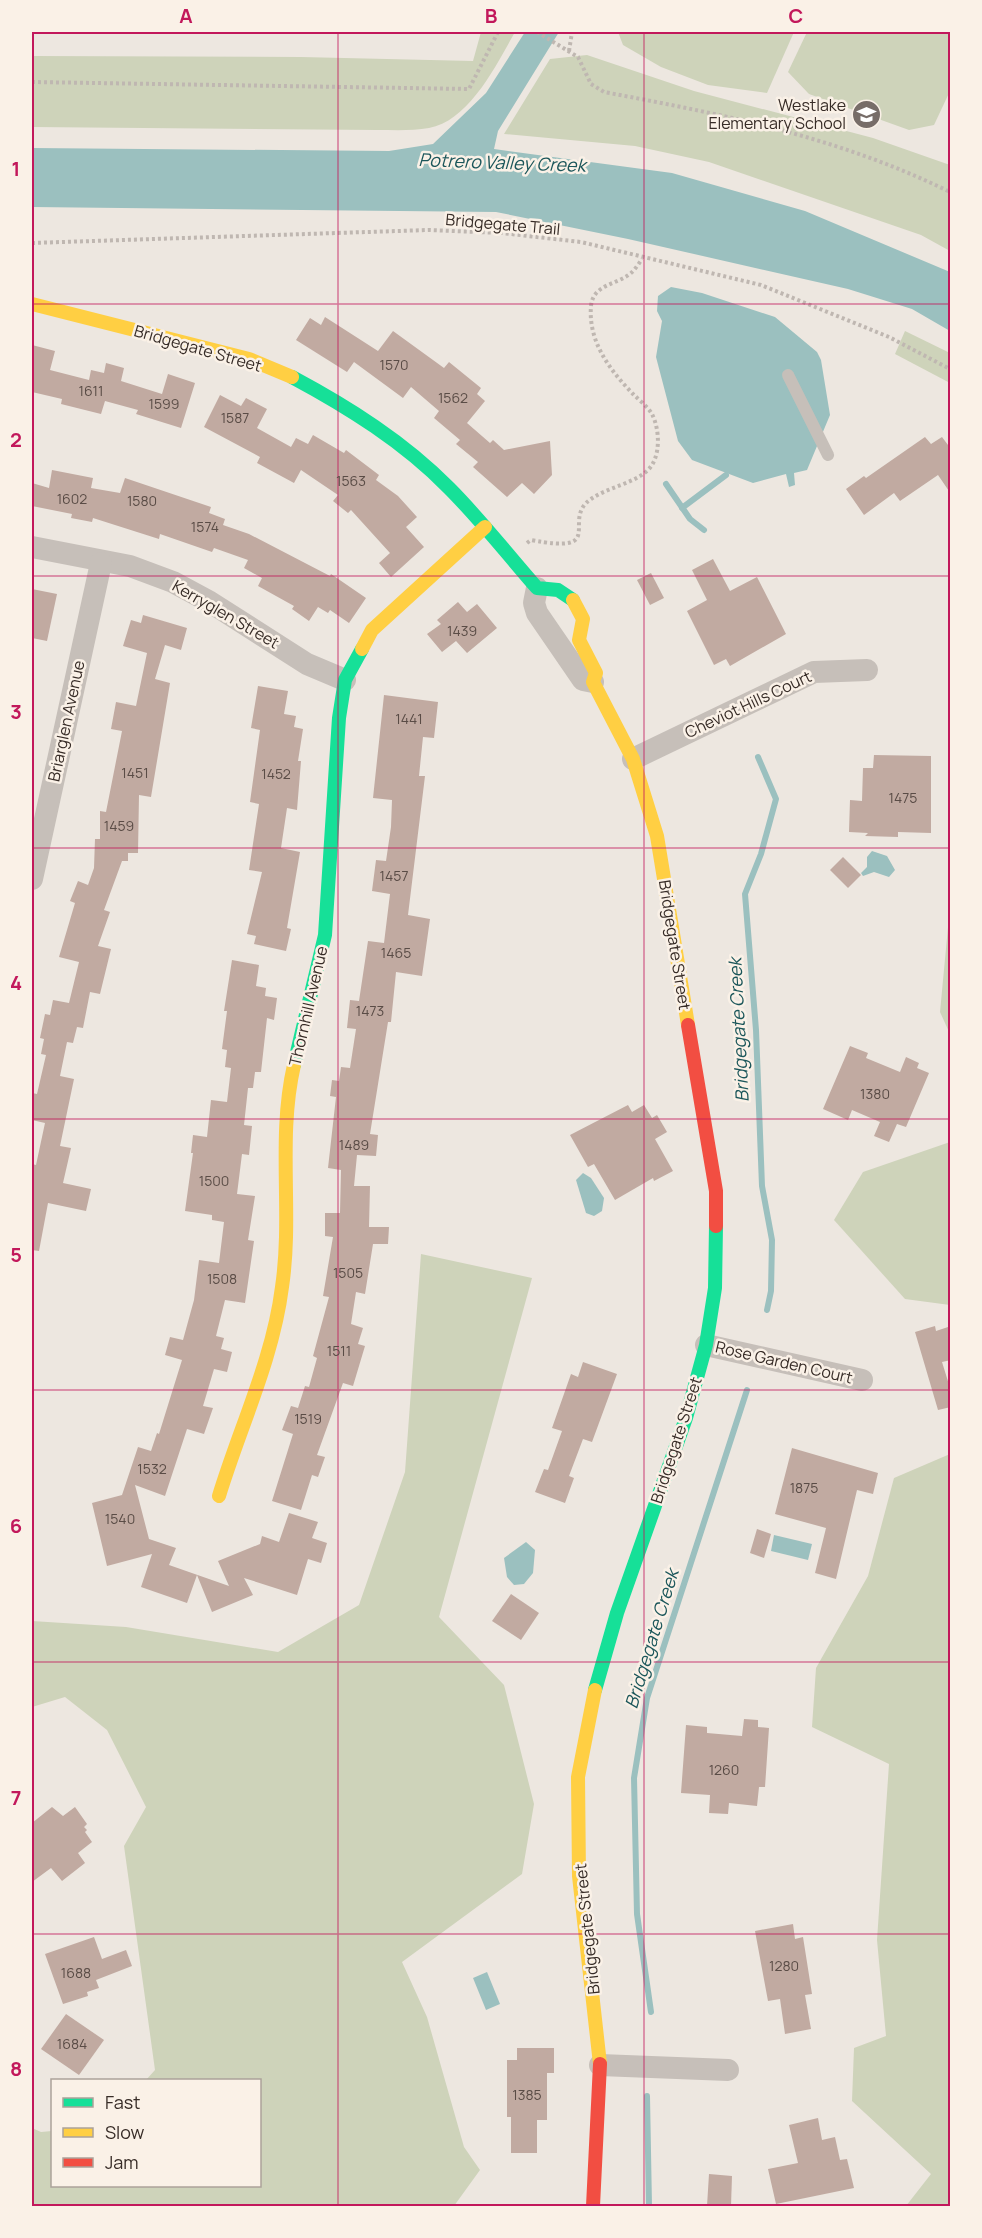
<svg xmlns="http://www.w3.org/2000/svg" width="982" height="2238" viewBox="0 0 982 2238" font-family="Manrope,sans-serif">
  <rect width="100%" height="100%" fill="#ede7e0"/>
  <g fill="#ced3ba">
    <path d="M481 32H515C497 64 469 121 429 128 413 131 394 130 377 130L32 127V56L301 57 473 61Z"/>
    <path d="M618 32H794L767 93 708 85 661 67 623 45Z"/>
    <path d="M807 32H950V91L934 125 909 130 809 94 788 72Z"/>
    <path d="M587 55 694 91 873 138 950 165V251L921 235 709 162 635 146 504 134 550 59Z"/>
    <path d="M905 331 950 353V383L895 354Z"/>
    <path d="M950 906V1034L940 1012Z"/>
    <path d="M950 1142V1305L905 1299 834 1220 863 1172Z"/>
    <path d="M421 1254 532 1278 439 1617 504 1685 534 1804 522 1874 402 1962 427 2017 464 2147 480 2170 454 2206H32V2128L41 2132 52 2131V2186H260V2080H146L155 2070 124 1846 146 1807 107 1730 65 1697 32 1707V1621L126 1627 278 1652 359 1605 405 1472Z"/>
    <path d="M950 1454V2206H906L931 2174 852 2101 854 2048 886 2036 877 1940 889 1764 812 1727 816 1668 868 1576 894 1478Z"/>
  </g>
  <g fill="#9bc0bf">
    <path d="M525 32H559L498 131 494 149 672 173 805 211 950 272V331L912 309 848 289 628 239 496 212 32 207V148L389 151 433 144 486 93Z"/>
    <path d="M671 287 702 293 775 317 817 352 821 360 830 415 807 470 794 473 795 485 789 487 786 474 753 483 692 460 678 441 656 357 662 321 657 311 658 296Z"/>
    <path d="M872 851 887 856 895 870 889 877 874 872 863 876 861 873 867 867V857Z"/>
    <path d="M583 1173 591 1178 604 1198 602 1211 594 1216 586 1213 576 1180Z"/>
    <path d="M774 1535 812 1544 808 1560 771 1551Z"/>
    <path d="M526 1542 535 1550 533 1573 524 1584 514 1585 507 1577 504 1558Z"/>
    <path d="M487 1972 500 2004 486 2010 473 1978Z"/>
  </g>
  <g fill="none" stroke-linecap="round" stroke-linejoin="round">
    <g stroke="#9bc0bf" stroke-width="6">
      <path d="M666 484 690 519 704 530"/>
      <path d="M682 508 726 475"/>
      <path d="M758 757 776 799 761 854 745 894 756 1030 762 1186 772 1240 771 1291 767 1310"/>
      <path d="M651 2012 637 1914 634 1778 647 1698 747 1390"/>
      <path d="M647 2096 649 2206"/>
    </g>
  </g>
  <g fill="#c1aaa1">
    <path d="M325 317 378 351 393 331 444 368 449 362 481 388 477 394 485 401 467 423 490 443 493 440 504 450 550 441 552 475 534 494 522 483 507 497 473 467 478 462 456 444 460 440 434 418 439 411 411 387 403 398 354 362 347 372 296 340 310 318 321 325Z"/>
    <path d="M32 345 55 351 50 370 89 380 91 370 104 373 106 363 124 368 121 381 162 394 168 374 195 383 181 428 136 414 138 410 105 401 101 414 61 404 62 399 32 392Z"/>
    <path d="M220 395 241 406 246 398 267 409 257 428 291 447 296 438 308 444 313 435 344 453 346 450 379 475 376 480 398 496 417 517 406 527 424 547 391 577 379 563 390 553 351 510 348 513 333 501 338 495 301 470 294 483 257 463 260 457 204 427Z"/>
    <path d="M925 437 931 444 942 437 951 449V494L938 475 900 501 894 493 864 515 846 489 864 476 866 478Z"/>
    <path d="M52 470 93 478 91 488 120 493 125 478 211 507 209 513 225 519 223 525 249 534 330 576 331 574 366 598 349 623 330 610 328 613 318 607 309 621 292 609 294 606 258 586 262 578 244 568 248 560 214 548 212 552 160 534 159 539 93 518 92 522 71 518 72 514 32 506V483L49 488Z"/>
    <path d="M713 559 730 591 757 577 786 634 730 666 726 659 714 665 687 611 707 600 692 570Z"/>
    <path d="M651 573 664 598 650 605 637 580Z"/>
    <path d="M32 589 57 594 47 641 32 638Z"/>
    <path d="M458 602 467 612 477 604 497 628 467 653 456 641 442 652 427 634 441 624 437 620Z"/>
    <path d="M143 615 187 628 181 650 165 645 155 679 170 683 151 797 139 795 138 853H128V861H122L104 910 110 912 98 946 111 949 100 994 90 992 83 1028 77 1027 73 1043 67 1042 60 1076 74 1079 60 1146 71 1148 63 1183 91 1189 86 1211 48 1203 39 1251 32 1250V1164L36 1165 45 1123 32 1120V1093L37 1094 46 1055 41 1054 44 1039 40 1038 45 1014 50 1015 53 1000 69 1003 79 962 59 957 75 903 70 901 78 881 88 885 94 868 95 839H100V811L106 812 122 731 111 729 116 702 136 706 147 653 123 646 131 620 141 623Z"/>
    <path d="M258 686 288 691 284 714 296 716 294 727 303 729 298 761H301L297 810 287 808 281 848 300 852 287 928 291 929 286 951 254 944 256 936 247 934 262 872 249 870 259 804 250 802 260 730 251 728Z"/>
    <path d="M384 695 438 702 434 738 423 737 419 776H425L408 915 430 919 422 976 396 972 391 1022H388L370 1134 378 1135 376 1156 357 1155 354 1186H370L369 1227H389L388 1244H373L365 1294 356 1292 351 1324 363 1328 358 1344 365 1346 353 1386 343 1383 317 1455 325 1457 318 1477 312 1475 301 1510 272 1501 293 1434 282 1430 291 1406 298 1408 305 1386 309 1387 317 1358 313 1356 329 1297 323 1296 333 1237 325 1236V1213H340L341 1170 328 1168 336 1097 330 1096 332 1080 339 1081 341 1067 350 1068 356 1029 347 1028 350 1000 359 1001 368 941 384 943 390 894 372 891 376 860 386 861 391 827 392 800 373 798Z"/>
    <path d="M874 755 931 756V833L898 832V837L865 836 868 833 849 832 850 800 862 801 863 768H873Z"/>
    <path d="M843 857 861 875 848 888 830 870Z"/>
    <path d="M232 960 259 965 256 986 266 988 265 996 277 998 274 1020 267 1018 261 1072H255L253 1088H248L244 1125 252 1126 249 1155 242 1154 237 1194 255 1196 248 1240 254 1241 245 1303 225 1300 216 1336 224 1338 221 1349 232 1352 227 1372 214 1369 203 1406 213 1408 204 1434 187 1429 165 1496 135 1485 149 1539 176 1548 169 1565 229 1586 218 1561 260 1544 262 1536 279 1542 289 1513 318 1522 312 1538 327 1543 321 1563 308 1559 297 1595 244 1578 253 1595 212 1612 197 1575 187 1603 141 1587 152 1554 107 1566 92 1503 122 1495 138 1447 151 1451 157 1433 159 1434 182 1360 165 1355 170 1337 183 1340 194 1300 199 1260 219 1263 224 1222 212 1220V1215L185 1211 193 1153H191L193 1135 207 1137 211 1100 227 1102 231 1068 225 1067 227 1050 222 1049 227 1011H224Z"/>
    <path d="M850 1046 868 1053 866 1058 900 1072 906 1057 919 1063 917 1068 929 1073 906 1127 897 1124 889 1142 874 1136 880 1122 852 1110 848 1120 823 1109Z"/>
    <path d="M628 1105 632 1112 644 1105 652 1118 657 1115 667 1132 655 1139 673 1171 654 1181 653 1178 615 1200 594 1164 588 1167 570 1135Z"/>
    <path d="M935 1326 936 1331 951 1326V1360L942 1362 951 1391V1407L938 1410 915 1332Z"/>
    <path d="M583 1362 617 1374 592 1442 583 1439 569 1476 574 1478 565 1503 535 1492 544 1469 548 1470 562 1431 552 1428 571 1374 578 1377Z"/>
    <path d="M792 1448 878 1473 873 1494 857 1490 836 1579 815 1573 826 1528 775 1514Z"/>
    <path d="M757 1529 771 1534 764 1558 750 1553Z"/>
    <path d="M511 1594 539 1613 521 1640 492 1621Z"/>
    <path d="M744 1719 758 1720V1727L769 1728 765 1787H759L757 1806 729 1803 728 1814 709 1813 710 1795 681 1793 686 1725 707 1727V1733L742 1736Z"/>
    <path d="M52 1807 63 1816 75 1807 87 1824 84 1827 87 1830 85 1832 92 1842 78 1853 85 1863 62 1881 51 1868 32 1882V1823Z"/>
    <path d="M793 1924 795 1939 803 1937 812 1994 805 1995 811 2029 785 2034 780 1999 768 2001 755 1931Z"/>
    <path d="M94 1937 102 1959 126 1950 132 1966 96 1980 99 1988 87 1992 88 1996 63 2004 45 1954Z"/>
    <path d="M66 2014 104 2040 79 2075 41 2049Z"/>
    <path d="M517 2048H554V2073H547V2120H537V2153H511V2117H507V2060H517Z"/>
    <path d="M818 2118 822 2140 835 2137 840 2160 847 2159 854 2188 776 2204 768 2169 798 2163 789 2125Z"/>
    <path d="M709 2174 732 2176 731 2206H707Z"/>
  </g>
  <g fill="none" stroke-linecap="round" stroke-linejoin="round">
    <g stroke="#bfb7b1" stroke-width="4" stroke-dasharray="3 3" stroke-linecap="butt">
      <path d="M537 32 578 57 591 84 604 92C726 115 838 137 950 192"/>
      <path d="M569 51 572 32"/>
      <path d="M32 82 469 89 498 32"/>
      <path d="M32 243 428 230 502 233 581 242 761 285 889 337 950 369"/>
      <path d="M527 543 531 540C609 555 560 520 591 499 608 487 633 484 648 470 661 457 660 430 652 414 648 407 639 400 633 394 610 370 588 342 591 306 593 284 617 285 631 273 635 270 639 263 642 259"/>
    </g>
    <path stroke="#c6bfb9" stroke-width="12" d="M788 375 828 455"/>
    <g stroke="#c6bfb9" stroke-width="22">
      <path d="M32 547 130 566 173 582 210 602 307 664 345 680"/>
      <path d="M537 588 534 603 537 613 583 680 593 682"/>
      <path d="M633 759 814 672 867 670"/>
      <path d="M32 879 101 563"/>
      <path d="M706 1345 862 1380"/>
      <path d="M600 2065 728 2070"/>
    </g>
    <g stroke="#16e098" stroke-width="14">
      <path d="M292 377C348 407 404 442 449 488 480 519 508 555 537 588L558 590 573 600"/>
      <path d="M294 1065 325 935 339 718 345 680 362 649"/>
      <path d="M595 1690 617 1613 686 1418 706 1345 715 1288 716 1226"/>
    </g>
    <g stroke="#ffcf43" stroke-width="14">
      <path d="M32 304 249 359 292 377"/>
      <path d="M573 600 583 619 579 640 596 673 593 682 633 759 657 836 688 1025"/>
      <path d="M362 649 372 630 485 527"/>
      <path d="M219 1496C240 1427 273 1359 282 1287 293 1213 277 1139 294 1065"/>
      <path d="M595 1690 578 1777 579 1876 600 2064"/>
    </g>
    <g stroke="#f24e42" stroke-width="14">
      <path d="M688 1025 716 1191V1226"/>
      <path d="M593 2206 600 2064"/>
    </g>
  </g>
  <path fill="none" stroke="#c2185b" stroke-width="1.5" stroke-opacity="0.55" d="M338 32V2206M644 32V2206M32 304H950M32 576H950M32 848H950M32 1119H950M32 1390H950M32 1662H950M32 1934H950"/>
  <defs>
    <symbol id="school-disc" viewBox="-11 -11 22 22"><circle r="9.5" fill="#776d68" stroke="#faf1e7"/><path d="M0-5L7-2L0 1L-7-2ZM-4 1L0 2.5L4 1V4Q0 6-4 4Z" fill="#fff"/></symbol>
  </defs>
  <g fill-rule="evenodd">
    <use href="#school-disc" x="850" y="98" width="33" height="33"/>
  </g>
  <g text-anchor="middle" stroke-width="5" stroke-linejoin="round" paint-order="stroke">
    <g font-size="14" fill="#5a4c46">
      <text x="394" y="370">1570</text>
      <text x="91" y="396">1611</text>
      <text x="453" y="403">1562</text>
      <text x="164" y="409">1599</text>
      <text x="235" y="423">1587</text>
      <text x="351" y="486">1563</text>
      <text x="72" y="504">1602</text>
      <text x="142" y="506">1580</text>
      <text x="205" y="532">1574</text>
      <text x="462" y="636">1439</text>
      <text x="409" y="724">1441</text>
      <text x="135" y="778">1451</text>
      <text x="276" y="779">1452</text>
      <text x="903" y="803">1475</text>
      <text x="119" y="831">1459</text>
      <text x="394" y="881">1457</text>
      <text x="396" y="958">1465</text>
      <text x="370" y="1016">1473</text>
      <text x="875" y="1099">1380</text>
      <text x="354" y="1150">1489</text>
      <text x="214" y="1186">1500</text>
      <text x="348" y="1278">1505</text>
      <text x="222" y="1284">1508</text>
      <text x="339" y="1356">1511</text>
      <text x="308" y="1424">1519</text>
      <text x="152" y="1474">1532</text>
      <text x="804" y="1493">1875</text>
      <text x="120" y="1524">1540</text>
      <text x="724" y="1775">1260</text>
      <text x="784" y="1971">1280</text>
      <text x="76" y="1978">1688</text>
      <text x="72" y="2049">1684</text>
      <text x="527" y="2100">1385</text>
    </g>
    <g font-size="16" fill="#372c27" stroke="#faf1e7" text-anchor="end">
      <text x="846" y="111">Westlake<tspan x="846" dy="18">Elementary School</tspan></text>
    </g>
    <g font-size="16" fill="#372c27" stroke="#faf1e7">
      <text transform="translate(503 224) rotate(5)" y="6">Bridgegate Trail</text>
      <text transform="translate(198 348) rotate(16)" y="6">Bridgegate Street</text>
      <text transform="translate(226 614) rotate(30)" y="6">Kerryglen Street</text>
      <text transform="translate(748 704) rotate(-25)" y="6">Cheviot Hills Court</text>
      <text transform="translate(66 721) rotate(-78)" y="6">Briarglen Avenue</text>
      <text transform="translate(675 945) rotate(81)" y="6">Bridgegate Street</text>
      <text transform="translate(308 1006) rotate(-77)" y="6">Thornhill Avenue</text>
      <text transform="translate(784 1362) rotate(13)" y="6">Rose Garden Court</text>
      <text transform="translate(676 1440) rotate(-72)" y="6">Bridgegate Street</text>
      <text transform="translate(587 1929) rotate(-96)" y="6">Bridgegate Street</text>
    </g>
    <g font-size="18" font-style="italic" fill="#1b565a" stroke="#faf1e7">
      <text transform="translate(502 163) rotate(2)" y="6">Potrero Valley Creek</text>
      <text transform="translate(739 1030) rotate(-93)" y="6">Bridgegate Creek</text>
      <text transform="translate(652 1639) rotate(-73)" y="6">Bridgegate Creek</text>
    </g>
  </g>
  <rect width="982" height="2238" fill="none" stroke="#faf1e7" stroke-width="66"/>
  <rect x="51" y="2079" width="210" height="108" fill="#faf1e7" stroke="#aca29a" stroke-width="1.5"/>
  <rect x="63" y="2098" width="30" height="9" fill="#16e098" stroke="#aca29a" stroke-width="1.5"/>
  <text x="105" y="2109" font-size="18" fill="#372c27">Fast</text>
  <rect x="63" y="2128" width="30" height="9" fill="#ffcf43" stroke="#aca29a" stroke-width="1.5"/>
  <text x="105" y="2139" font-size="18" fill="#372c27">Slow</text>
  <rect x="63" y="2158" width="30" height="9" fill="#f24e42" stroke="#aca29a" stroke-width="1.5"/>
  <text x="105" y="2169" font-size="18" fill="#372c27">Jam</text>
  <rect x="33" y="33" width="916" height="2172" fill="none" stroke="#c2185b" stroke-width="2"/>
  <g font-size="20" text-anchor="middle" font-weight="bold" fill="#c2185b">
    <text x="186" y="23">A</text>
    <text x="491" y="23">B</text>
    <text x="796" y="23">C</text>
    <text x="16" y="176">1</text>
    <text x="16" y="447">2</text>
    <text x="16" y="719">3</text>
    <text x="16" y="990">4</text>
    <text x="16" y="1262">5</text>
    <text x="16" y="1533">6</text>
    <text x="16" y="1805">7</text>
    <text x="16" y="2076">8</text>
  </g>
</svg>
